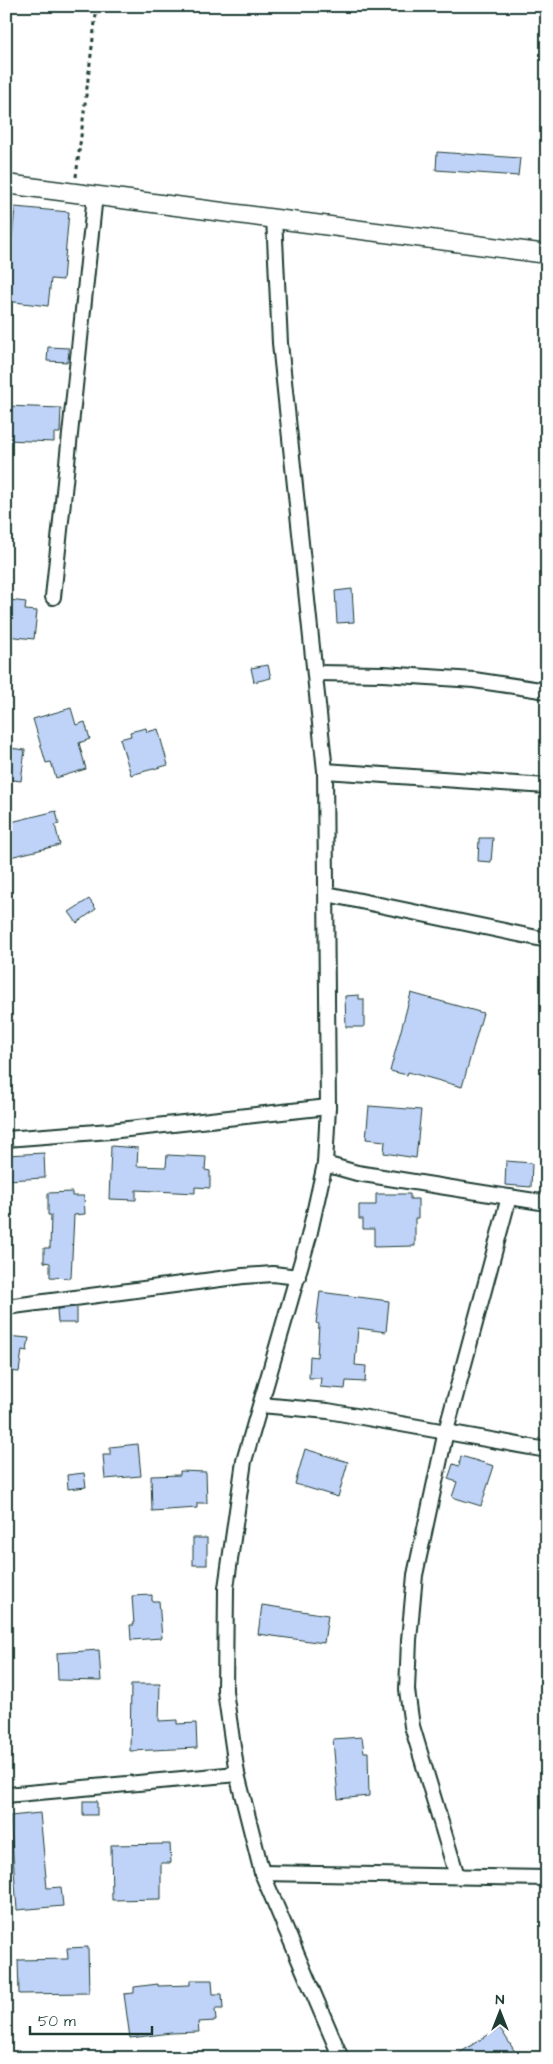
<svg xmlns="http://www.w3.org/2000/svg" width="553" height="2064" viewBox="0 0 553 2064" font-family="'Architects Daughter',sans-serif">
  <rect width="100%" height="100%" fill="#fff"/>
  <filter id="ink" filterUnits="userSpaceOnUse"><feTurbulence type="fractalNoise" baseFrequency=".02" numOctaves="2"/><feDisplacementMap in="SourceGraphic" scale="10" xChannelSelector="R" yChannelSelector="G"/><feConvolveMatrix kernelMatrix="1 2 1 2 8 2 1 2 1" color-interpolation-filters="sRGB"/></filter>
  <g filter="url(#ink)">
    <g fill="#bfd2f7" stroke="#1f3d34">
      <path d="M437 152 520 158 518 176 436 170Z"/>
      <path d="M15 207 69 212 63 280 51 279 48 306 6 301Z"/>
      <path d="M48 347 69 348 68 362 47 361Z"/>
      <path d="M6 406 61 408 60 433H54V442L6 440Z"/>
      <path d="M352 589 354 622 337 623 335 591Z"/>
      <path d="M9 600 26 602 25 610 37 611 34 639 6 636V610H9Z"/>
      <path d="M268 665 271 678 254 682 251 668Z"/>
      <path d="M71 708 76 725 85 722 90 739 79 743 86 769 56 778 51 762 46 763 33 719Z"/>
      <path d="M146 728 147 732 158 729 168 765 131 775 120 739 131 736 130 732Z"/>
      <path d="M10 748 25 750 21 781 6 779Z"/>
      <path d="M56 811 59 824 55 825 60 845 6 858V835L10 834 7 823Z"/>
      <path d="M479 838H493L491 862 478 861Z"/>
      <path d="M89 899 96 909 77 923 69 912Z"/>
      <path d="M411 993 483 1013 462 1087 408 1072 407 1075 390 1071Z"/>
      <path d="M359 995V999H364V1027H346L345 996Z"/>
      <path d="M369 1106 421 1110 416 1158 384 1153 385 1141 366 1139Z"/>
      <path d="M111 1146 138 1148 137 1166 166 1167 167 1155 206 1157 205 1170 210 1171V1188L195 1187V1193L136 1190V1200L109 1199Z"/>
      <path d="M44 1153 45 1178 6 1180V1155Z"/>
      <path d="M506 1161 532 1163 531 1187 505 1185Z"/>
      <path d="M72 1192V1196H84L85 1214 74 1215 71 1278 50 1277V1263L44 1262V1248H50L51 1215H48V1193Z"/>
      <path d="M376 1194H410V1199H418V1218H415V1246L374 1247V1229H363V1219H359V1205H376Z"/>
      <path d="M320 1292 389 1301 386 1332 358 1328 355 1365 366 1366 365 1382 346 1381 345 1389 320 1387 321 1378H309L310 1356 317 1357 319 1324 316 1323Z"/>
      <path d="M77 1307V1323H58L57 1309Z"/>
      <path d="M6 1336 29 1338 27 1351 22 1350 19 1372 6 1371Z"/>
      <path d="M138 1444 141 1476 105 1479 103 1455H110V1447Z"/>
      <path d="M305 1449 348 1462 338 1497 295 1484Z"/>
      <path d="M461 1456 494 1466 481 1506 452 1497 457 1482 448 1479 453 1464 459 1466Z"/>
      <path d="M180 1471 206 1472 207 1503H197V1508L152 1511 151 1476 180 1475Z"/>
      <path d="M84 1473 86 1487 68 1489 67 1475Z"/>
      <rect x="193" y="1538" width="14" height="27"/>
      <path d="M152 1595V1601H159L162 1638 131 1640 130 1625H134L132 1596Z"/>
      <path d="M262 1605 328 1615 324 1643 258 1634Z"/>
      <path d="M99 1650 101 1681 58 1680 57 1653Z"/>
      <path d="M131 1684H160L159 1721 177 1720V1724L196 1723 197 1748 130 1751Z"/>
      <path d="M362 1737 364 1752H368L369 1796 338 1799 333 1739Z"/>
      <rect x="83" y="1801" width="14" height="14"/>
      <path d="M40 1813 47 1888 61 1887 63 1906 17 1910 10 1816Z"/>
      <path d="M170 1844 171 1863H161V1899L112 1900 111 1845Z"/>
      <path d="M88 1947 89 1993 19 1994 18 1960 68 1959 67 1948Z"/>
      <path d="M190 1980H212L213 1994H222L223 2009H215L216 2021 198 2022 199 2032 171 2033 130 2038 124 1994 134 1993V1987L158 1984V1986L190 1985Z"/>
      <path d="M500 2028 519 2058H452L478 2041Z"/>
    </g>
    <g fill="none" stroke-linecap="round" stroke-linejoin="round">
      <defs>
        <g id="minor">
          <path d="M274 218 280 343 325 771 328 1107 325 1164 309 1236 244 1461 226 1588 225 1691 237 1774 262 1873 341 2058"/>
          <path d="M53 597 95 195"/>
          <path d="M316 673 383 674 474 680 547 691"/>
          <path d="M325 771 547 786"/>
          <path d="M327 894 547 940"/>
          <path d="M6 1139 110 1131 328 1107"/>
          <path d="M325 1164 357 1173 547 1203"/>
          <path d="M6 1307 243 1276 273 1274 298 1277"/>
          <path d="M261 1405 328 1411 547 1450"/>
          <path d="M6 1795 237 1774"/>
          <path d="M262 1873 547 1878"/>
          <path d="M457 1876 412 1726 407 1690 409 1640 415 1575 446 1431 509 1197"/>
        </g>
        <path id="tertiary" d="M6 184 547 254"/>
      </defs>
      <use href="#minor" stroke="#1f3d34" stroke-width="18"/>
      <use href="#tertiary" stroke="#1f3d34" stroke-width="21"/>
      <path stroke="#1f3d34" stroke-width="3" stroke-dasharray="4 4" stroke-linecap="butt" d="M76 177 97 6"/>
      <use href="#minor" stroke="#fff" stroke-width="14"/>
      <use href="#tertiary" stroke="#fff" stroke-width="18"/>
    </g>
  </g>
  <rect width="553" height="2064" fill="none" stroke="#fff" stroke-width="25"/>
  <rect x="12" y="12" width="528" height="2039" fill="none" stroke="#1f3d34" stroke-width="2" filter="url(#ink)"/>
  <g transform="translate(500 2012)" stroke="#ffffff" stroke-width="4" paint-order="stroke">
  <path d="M0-4L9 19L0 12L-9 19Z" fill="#1f3d34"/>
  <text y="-8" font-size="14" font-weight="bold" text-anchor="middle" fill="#1f3d34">N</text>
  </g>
  <path d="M30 2026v8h122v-8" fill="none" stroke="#1f3d34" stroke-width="2.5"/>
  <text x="38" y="2026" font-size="15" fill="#1f3d34" stroke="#ffffff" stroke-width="4" paint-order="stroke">50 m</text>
</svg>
